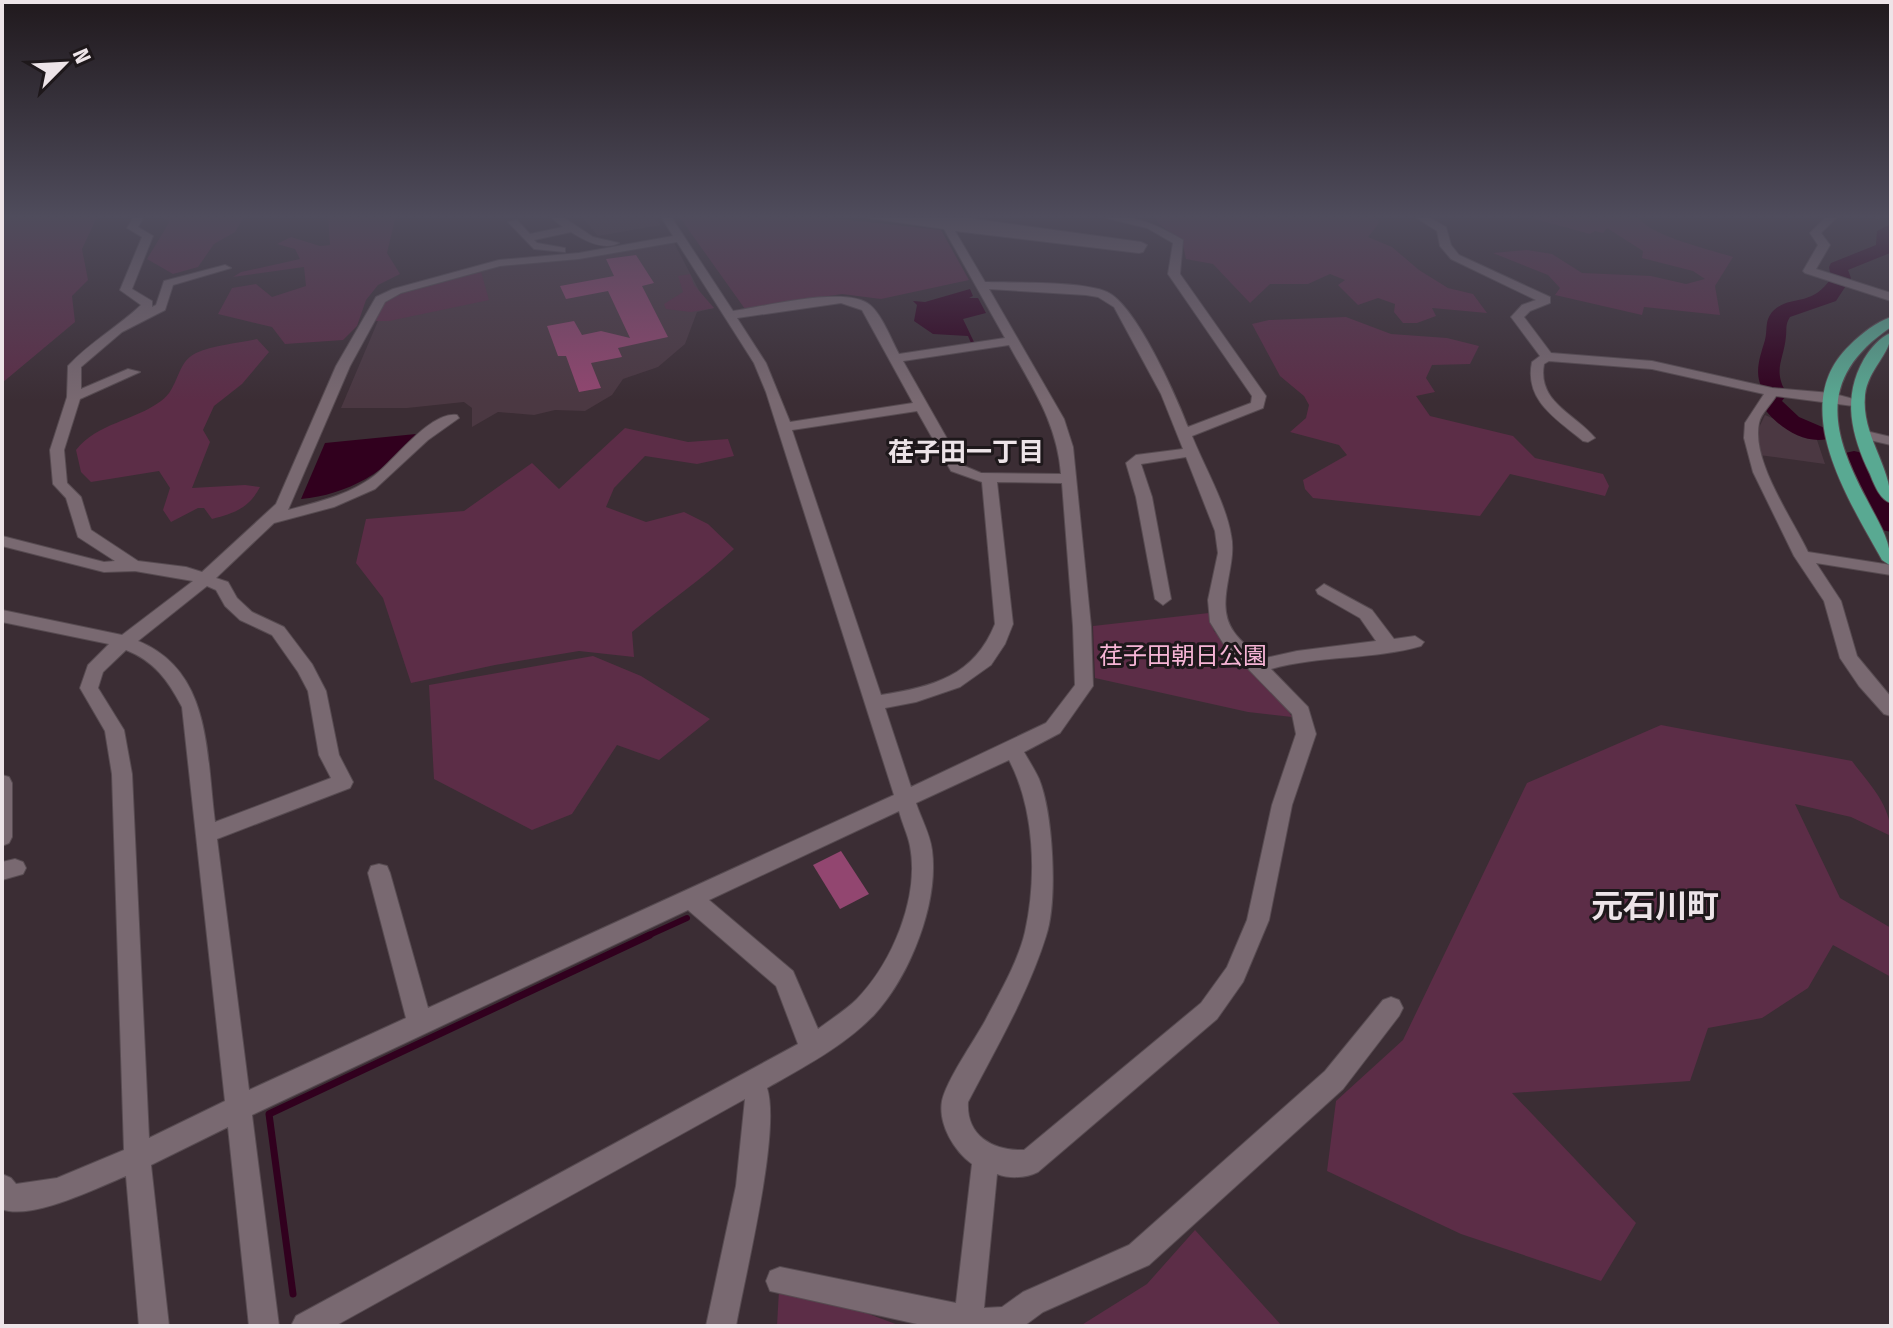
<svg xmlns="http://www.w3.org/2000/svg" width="1893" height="1328" viewBox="0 0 1893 1328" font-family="'Fira Sans Condensed','Noto Sans JP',sans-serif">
  <rect width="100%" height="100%" fill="#3b2d34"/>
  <g fill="#4b3842">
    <path d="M580 215H654L661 225 598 236Z"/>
    <path d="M673 241 702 296 714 308 697 312 685 344 658 367 623 379 612 395 585 411 555 410 534 415 498 412 472 427V408L464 402 407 408H341L386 302 398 294 499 264Z"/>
    <path d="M1765 415 1816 437 1825 464 1759 455 1756 434Z"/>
  </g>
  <g fill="#5c2d47">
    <path d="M2 215H98L82 249 88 280 72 296 75 322 2 383Z"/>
    <path d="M163 215H245L235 232 214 244 198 267 173 274 147 259 170 221 161 217Z"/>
    <path d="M328 215H396L387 253 400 274 378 285 366 300 357 326 343 340 285 344 272 327 218 314 232 288 256 284 272 297 306 286 304 267 233 277 241 272 300 259 295 249 277 244 291 237 320 246 330 245Z"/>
    <path d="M678 215H803L941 230 969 280 881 299 842 294 745 309Z"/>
    <path d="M1153 215H1372L1380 222 1368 237 1392 247 1419 270 1448 288 1473 294 1487 313 1432 308 1436 316 1417 323H1403L1394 312 1395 304 1378 298 1358 305 1338 285 1345 280 1330 274 1308 284H1270L1250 303 1213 264 1186 259 1182 240 1160 225Z"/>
    <path d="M1520 215H1637C1645 235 1712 250 1733 257L1715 286 1720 315 1644 307 1642 315 1555 295 1560 288 1548 275 1493 253 1527 250 1552 254 1582 273 1651 276 1686 284 1705 279 1693 271 1642 258 1643 251 1607 228 1603 233 1595 231 1590 234Z"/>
    <path d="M481 272 489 300 389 321H375L386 300 396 295Z"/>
    <path d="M690 274 694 285 714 308 691 312 666 309 664 304 683 292 678 276Z"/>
    <path d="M1346 317 1391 334 1447 338 1479 346 1470 364 1432 365 1426 378 1435 392 1416 396 1430 416 1513 436 1535 458 1603 474 1609 486 1605 496 1510 474 1480 516 1313 498 1305 489 1303 480 1347 455 1339 445 1290 432 1306 418 1309 405 1304 396 1280 376 1252 324 1269 320Z"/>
    <path d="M257 339 269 352 242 384 214 406 203 430 210 442 192 488 245 485 260 487C249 508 235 513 212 519L204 508H198L171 522 163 510 170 488 159 471 91 482 81 472 76 450C97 423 134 421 161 401 179 389 176 362 196 353 214 345 238 343 257 339Z"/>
    <path d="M625 428 688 442 728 439 734 456 697 464 645 456 614 488 606 507 646 522 684 512 708 524 734 549C702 580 666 603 632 632L634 657 579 651 495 665 411 683 383 598 356 563 366 519 464 511 532 463 559 489Z"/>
    <path d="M1209 613 1214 631 1286 707 1292 717 1248 712 1095 678 1093 626Z"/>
    <path d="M593 656 641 676 710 719 659 760 617 745 572 814 532 830 434 779 429 685Z"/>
    <path d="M1661 725 1852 761C1870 785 1891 805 1891 836L1851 817 1795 804 1840 898 1891 928V977L1833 945 1808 988 1762 1018 1708 1028 1690 1081 1512 1093 1636 1223 1601 1281 1461 1234 1327 1171 1336 1101 1403 1040 1527 783Z"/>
    <path d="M1195 1230 1282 1326H1080L1147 1284Z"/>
    <path d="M779 1290 847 1306 901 1326H777Z"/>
  </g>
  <g fill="#31001e">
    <path d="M970 289 973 296 969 298H978L986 313 963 319 974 342 971 343 968 336 933 334 914 321 917 305 913 301 925 302Z"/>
    <path d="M416 434C389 471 347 495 301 499L325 443Z"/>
  </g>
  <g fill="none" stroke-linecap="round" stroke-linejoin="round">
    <path stroke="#31001e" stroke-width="6" d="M645 937 687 918"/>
    <path stroke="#31001e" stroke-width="7" d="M293 1294 269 1114 650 935"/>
    <g fill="#31001e" fill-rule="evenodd">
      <path d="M1891 224 1890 253 1848 270 1851 278 1836 301 1790 317C1785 325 1787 328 1786 336 1784 360 1772 370 1787 394L1782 401 1799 417 1827 429 1831 434 1827 439C1802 445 1771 423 1760 401L1765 394C1753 375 1759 360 1765 340 1768 329 1764 321 1773 311 1790 294 1812 308 1831 278L1829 267 1831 263 1876 245 1877 231Z"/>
      <path d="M1854 451 1863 453 1891 501V532L1882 530 1842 458 1845 453Z"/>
    </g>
  </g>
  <g fill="#924670">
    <path d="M636 255 654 283 642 286 668 337 618 348 622 357 591 363 601 388 579 392 566 356H558L547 326 574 321 582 335 601 331 630 338 608 291 566 299 560 286 614 276 606 259Z"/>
    <path d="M841 851 869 894 840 909 813 865Z"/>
  </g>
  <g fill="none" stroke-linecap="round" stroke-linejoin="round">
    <defs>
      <g id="minor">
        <path d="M135 215H145L138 227 153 236 132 289 152 301V307L156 305 164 281 225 265 231 268 173 285 165 310 122 332 81 367V389L128 369 140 372 80 399 64 450 67 483 81 497 91 530 138 561 186 567 202 572 276 504 336 366 376 297 393 289 499 260 579 253 673 236 660 215H670L733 311C763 307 847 285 870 305 882 315 891 339 899 354L1005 338 944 229 849 215 904 218 900 215H946L1141 242 1147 245 1143 252 1139 253 955 231 985 282C1014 283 1083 281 1107 292 1136 305 1176 396 1188 427L1251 403 1252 396 1168 274 1173 243 1147 228 1094 215C1132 215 1151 221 1183 240L1180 274 1266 396 1263 408 1192 436C1204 466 1226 504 1231 535 1238 567 1213 603 1234 632 1241 642 1252 650 1261 659L1297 651 1376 641 1360 618 1318 594 1316 590 1324 584 1372 610 1394 639 1415 636 1424 642 1421 646C1373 660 1320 655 1271 669L1308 707 1316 734 1292 805 1269 920 1243 982 1217 1019 1038 1172C1026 1178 1010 1179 997 1174L984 1308 1002 1307 1023 1292 1129 1245 1325 1071 1383 1000 1391 997 1399 1000 1403 1008 1399 1016 1343 1089 1149 1265 1043 1312 1024 1326H926L770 1291 766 1281 770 1271 780 1267 956 1303 972 1164C954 1151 938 1124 942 1101 946 1081 974 1041 985 1021 999 994 1018 962 1025 932 1037 878 1035 809 1009 760L916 803C921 818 930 834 932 850 939 903 910 976 874 1015 844 1046 804 1067 767 1088 781 1131 745 1275 736 1326H706L736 1186 745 1099 335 1326H291L296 1316 798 1044 776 986 688 910 252 1115 279 1326H249L228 1127 151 1165 169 1326H139L126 1176C97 1188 30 1221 2 1209V1174L11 1178 16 1184 57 1178 124 1150 112 774 105 731 80 688 88 665 109 644 2 622V610L122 635 193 581 135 571 104 572 2 546V536L104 562 115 561 78 537 66 498 53 484 50 450 67 397 68 366C90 342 119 326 141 305L120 290 142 237 127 228ZM677 242 754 363 766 392 894 795 428 1008 390 873 387 866 379 864 371 866 368 873 406 1018 249 1090 217 839 350 788 353 782 339 755 326 691 312 664 284 627 252 612 237 598 228 582 216 578 274 523 334 507 375 489 428 440 459 418 457 415C430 411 394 461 374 476 349 495 318 502 288 510L350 366 385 302 401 293 500 266 579 259ZM989 289 1086 295 1098 297 1114 307 1161 394 1183 449 1136 455 1126 463 1136 497 1155 599 1163 605 1171 599 1152 497 1141 464 1186 457 1215 531 1218 553 1208 600 1210 622 1223 643 1292 714 1296 734 1272 805 1247 920 1227 967 1201 1003 1024 1150C993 1151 966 1136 968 1102 996 1048 1028 994 1046 936 1058 901 1053 813 1039 779 1035 770 1029 761 1024 752L1060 733 1093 686 1091 626 1073 447 1064 419ZM841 303 862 310 913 403 790 422 766 363 737 318ZM1009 345C1033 389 1057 423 1061 474L981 473 962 465 903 361ZM917 411 951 471 982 482 995 624C974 676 933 687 881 695L792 430ZM997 482 1062 483 1073 626 1075 685 1046 723 911 787 885 708 916 702 960 687 991 665 1005 644 1013 624ZM207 586 216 590 225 606 240 620 272 635 298 672 308 691 319 755 331 778 215 822C206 754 212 671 138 641ZM126 650C154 661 168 680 182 707L225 1101 149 1138 132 774 124 730 98 688 103 672ZM899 811C902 823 908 835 910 846 920 897 892 963 857 999 846 1010 831 1019 818 1029L793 971 709 900Z"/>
        <path d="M548 215H560L593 237 619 243C604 251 585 241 571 232L534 240 537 243 565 248V252L534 249 508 222 517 220 530 234 563 227Z"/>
        <path d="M1412 215H1425L1446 227 1451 245 1459 255 1550 297V303L1530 311 1524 317 1551 353 1652 361 1772 388 1831 393 1861 401V407L1776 396C1771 405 1761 413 1759 423 1751 461 1792 518 1808 552L1891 565V575L1816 563 1841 601 1857 656 1891 697V716L1884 714 1859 686 1840 658 1824 601 1794 556 1753 472 1744 438 1745 423 1764 394 1652 369 1549 361 1544 364C1537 402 1574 413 1595 438L1588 442 1583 441C1557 419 1524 401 1532 362L1540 356 1511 317 1522 305 1536 300 1451 259 1440 246 1437 231Z"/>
        <path d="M1828 215H1839L1821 233 1830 245 1816 269 1891 293V301L1805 273 1803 271 1818 245 1810 233Z"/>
        <path d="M1871 215H1891L1876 218Z"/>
        <path d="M1862 430 1891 437V445L1857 437 1855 434Z"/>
        <path d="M2 775 9 777 12 783V837L9 843 2 846Z"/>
        <path d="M15 859 23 862 26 868 23 874 2 880V862Z"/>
      </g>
      <g id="major">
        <path d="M1891 317V327C1819 376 1829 428 1866 498 1878 522 1891 539 1891 566L1882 560C1849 500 1786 405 1850 345 1861 334 1876 322 1891 317Z"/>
        <path d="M1891 333C1891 354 1868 369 1865 395 1861 435 1891 465 1891 503 1880 500 1874 484 1870 474 1851 435 1842 397 1864 359 1870 349 1880 337 1891 333Z"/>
      </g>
    </defs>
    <use href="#minor" stroke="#574b51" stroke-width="2"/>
    <use href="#major" stroke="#574b51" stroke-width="2"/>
    <use href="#minor" fill="#796971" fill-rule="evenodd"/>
    <use href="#major" fill="#59a992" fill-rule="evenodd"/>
  </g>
  <linearGradient id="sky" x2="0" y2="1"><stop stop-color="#20191d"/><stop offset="0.54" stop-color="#4f4c5c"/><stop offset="1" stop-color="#4f4c5c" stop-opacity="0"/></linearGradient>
  <rect width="1893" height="401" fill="url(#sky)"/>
  <g text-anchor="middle" stroke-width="6" stroke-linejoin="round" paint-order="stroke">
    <g font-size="24" fill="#f7b5d6" stroke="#1e181b">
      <text x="1183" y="664">荏子田朝日公園</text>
    </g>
    <g font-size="26" font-weight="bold" fill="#ede4e8" stroke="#1e181b">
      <text x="966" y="461">荏子田一丁目</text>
    </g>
    <g font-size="32" font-weight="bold" fill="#ede4e8" stroke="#1e181b">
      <text x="1655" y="917">元石川町</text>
    </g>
  </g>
  <rect width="1893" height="1328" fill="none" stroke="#ede4e8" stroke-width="8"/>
  <g transform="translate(64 64) rotate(66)" stroke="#1e181b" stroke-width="6" paint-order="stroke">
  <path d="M0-6L14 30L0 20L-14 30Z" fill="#ede4e8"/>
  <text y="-12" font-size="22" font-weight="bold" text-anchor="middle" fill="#ede4e8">N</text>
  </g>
</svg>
